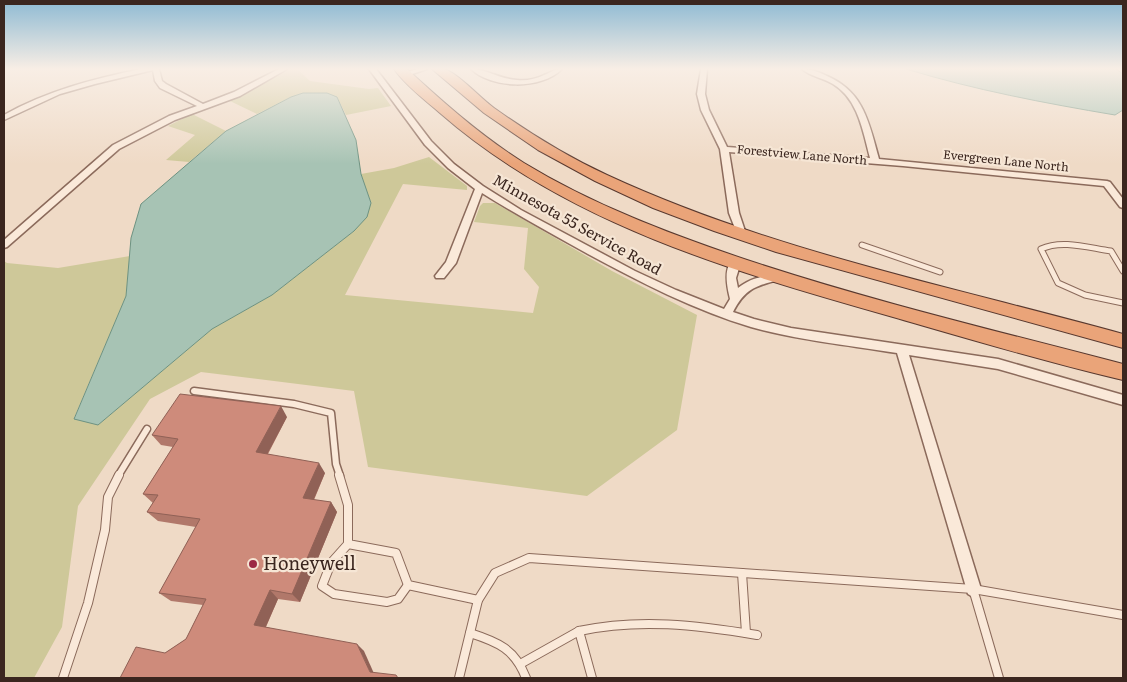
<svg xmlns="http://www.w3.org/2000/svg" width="1127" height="682" viewBox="0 0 1127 682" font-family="Literata,serif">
  <rect width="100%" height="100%" fill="#efdac6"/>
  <g fill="#cec899">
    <path d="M291 69H297L310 81 369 89 378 88 391 106 346 115 337 97H291L257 114 230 101Z"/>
    <path d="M192 114 226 131 189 162 166 160 195 135 168 126Z"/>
    <path d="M429 157 467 186V190L403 184 345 295 533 313 539 287 524 269 528 228 474 222 480 206 483 203H495L612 271 697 315 677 430 587 496 368 467 354 391 201 372 150 399 78 506 62 627 34 678H4V261L7 263 58 268 130 256 126 296 74 418 98 425 212 329 272 295 354 231 371 203 361 174 394 168Z"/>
  </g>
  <g fill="#a7c3b4" stroke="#6d9281">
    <path d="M906 69H1116L1123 74V110L1115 115C1044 103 975 90 906 69Z"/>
    <path d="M303 93H327L337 97 356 140 361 174 371 203 367 217 354 231 272 295 212 329 98 425 74 419 126 296 131 238 141 204 226 131 291 97Z"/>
  </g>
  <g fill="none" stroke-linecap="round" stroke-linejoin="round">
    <defs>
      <g id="service-far2">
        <path d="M862 245 940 272"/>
        <path d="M1123 271 1111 251C1089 248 1062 239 1041 249L1058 283 1085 295 1123 303"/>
      </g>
      <g id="service-far1">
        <path d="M194 391 294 404 331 413 336 464 340 476"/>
        <path d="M118 476 147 429"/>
      </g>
      <g id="service">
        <path d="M339 475 348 505V544L396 553 408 585 478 600"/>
        <path d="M348 544 331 563 322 586 334 594 387 602 398 599 408 585"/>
        <path d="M742 573 746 633"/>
        <path d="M973 589 999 678"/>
        <path d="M579 631C639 618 697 625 757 635"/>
        <path d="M470 633C498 642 515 649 526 678"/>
        <path d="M522 663 579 631 592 678"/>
        <path d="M63 678 88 603 105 530 108 497 119 475"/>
        <path d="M459 678 478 600 495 573 529 558 973 589 1123 615"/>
      </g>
      <g id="minor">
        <path d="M141 69H159L162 81 166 84 203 104 234 92 279 69H287L240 96 175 120 119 149 7 247 4 248V240L113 145 169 116 197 106 160 88 155 81 153 70 95 84 60 94 4 120V115C47 91 93 79 141 69Z"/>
        <path d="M369 69H376L431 141 454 164 483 186 521 210 635 271 676 290 724 309 730 299C727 287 722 264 736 259L741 262 736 278 738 288C750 278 763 276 778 273L783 277 782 279C757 286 746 287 733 312L754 319 791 328 998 359 1123 395V405L998 369 909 355 981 589 978 594 973 597 968 594 897 353C848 345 798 340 751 327 694 310 640 282 588 254 552 234 517 215 482 193L456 263 444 278H436L435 276 446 262 475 189 448 168 425 145Z"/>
        <path d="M417 69H427L406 76 402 74Z"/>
        <path d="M471 69C486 69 500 79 517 80 526 81 536 79 544 75 552 72 554 69 562 69 541 90 492 89 471 69Z"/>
        <path d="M701 69H707L705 94 709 110 727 147 870 158C863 131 858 99 833 84 823 78 810 76 802 69 811 69 819 72 827 76 864 92 869 123 879 159L1107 181 1110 182 1123 199V208L1120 207 1104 186 903 166 729 152 739 213 746 234 741 237 738 236 729 213 720 149 701 110 697 94Z"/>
      </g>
      <g id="trunk">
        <path d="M394 69H407C444 103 481 136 524 163 593 205 670 234 747 260 871 301 997 331 1123 364V380C1046 362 969 339 893 317 735 272 567 224 440 113 425 100 405 85 394 69Z"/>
        <path d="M432 69C436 69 443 68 447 70 463 78 479 97 494 108 529 133 568 157 607 175 771 251 950 286 1123 334V348L776 252 714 231 653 208 595 181 538 150 484 113Z"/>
      </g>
    </defs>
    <use href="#service-far2" stroke="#8b6a5b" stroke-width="7"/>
    <use href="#service-far1" stroke="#8b6a5b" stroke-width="9"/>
    <use href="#service" stroke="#8b6a5b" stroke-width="10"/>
    <use href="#minor" stroke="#8b6a5b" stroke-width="3"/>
    <use href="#trunk" stroke="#59392f" stroke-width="2"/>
    <use href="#service-far2" stroke="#fae9d9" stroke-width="5"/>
    <use href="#service-far1" stroke="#fae9d9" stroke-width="6"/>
    <use href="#service" stroke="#fae9d9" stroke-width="8"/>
    <use href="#minor" fill="#fae9d9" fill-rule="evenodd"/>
    <use href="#trunk" fill="#eaa479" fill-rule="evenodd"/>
  </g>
  <path fill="#b1786a" d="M287 417 268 454 325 473 314 500 331 502 337 512 300 602 278 599 266 627 364 651 165 653 186 639 203 605 171 601 159 593 196 527 158 521 147 512 153 503 143 494 173 447 161 445 152 435Z"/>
  <g fill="#906156">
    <path d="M281 406 287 417 263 462 256 452Z"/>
    <path d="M319 463 325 473 310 508 303 498Z"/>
    <path d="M331 502 337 512 300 602 292 594Z"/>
    <path d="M270 590 278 599 263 633 254 625Z"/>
    <path d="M357 644 364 651 376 678 370 672Z"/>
  </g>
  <path fill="#ce8b7b" stroke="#906156" d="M180 394 281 406 256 452 319 463 303 498 331 502 292 594 270 590 254 625 357 644 370 672 396 675 398 678H120L136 647 165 653 186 639 206 599 159 593 200 519 147 512 158 495 143 494 178 439 152 435Z"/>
  <linearGradient id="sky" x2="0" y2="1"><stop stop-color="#8ebad3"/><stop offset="0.42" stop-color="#f8eee5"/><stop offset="1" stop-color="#f8eee5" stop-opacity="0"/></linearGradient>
  <rect width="1127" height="164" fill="url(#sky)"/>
  <circle fill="#9c2944" stroke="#f6e6d5" stroke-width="2" cx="253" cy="564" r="5"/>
  <g text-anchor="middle" stroke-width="4.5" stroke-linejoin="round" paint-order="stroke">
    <g font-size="12" fill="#3b261f" stroke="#f6e6d5">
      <text transform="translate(802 155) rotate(5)" y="4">Forestview Lane North</text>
      <text transform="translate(1006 161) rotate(6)" y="4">Evergreen Lane North</text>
    </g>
    <g font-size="15" fill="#3b261f" stroke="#f6e6d5">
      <text transform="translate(577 225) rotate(29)" y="5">Minnesota 55 Service Road</text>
    </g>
    <g font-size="18" fill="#3b261f" stroke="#f6e6d5" text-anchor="start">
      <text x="263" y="570">Honeywell</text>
    </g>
  </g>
  <rect width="1127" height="682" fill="none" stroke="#3b261f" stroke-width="10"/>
</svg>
